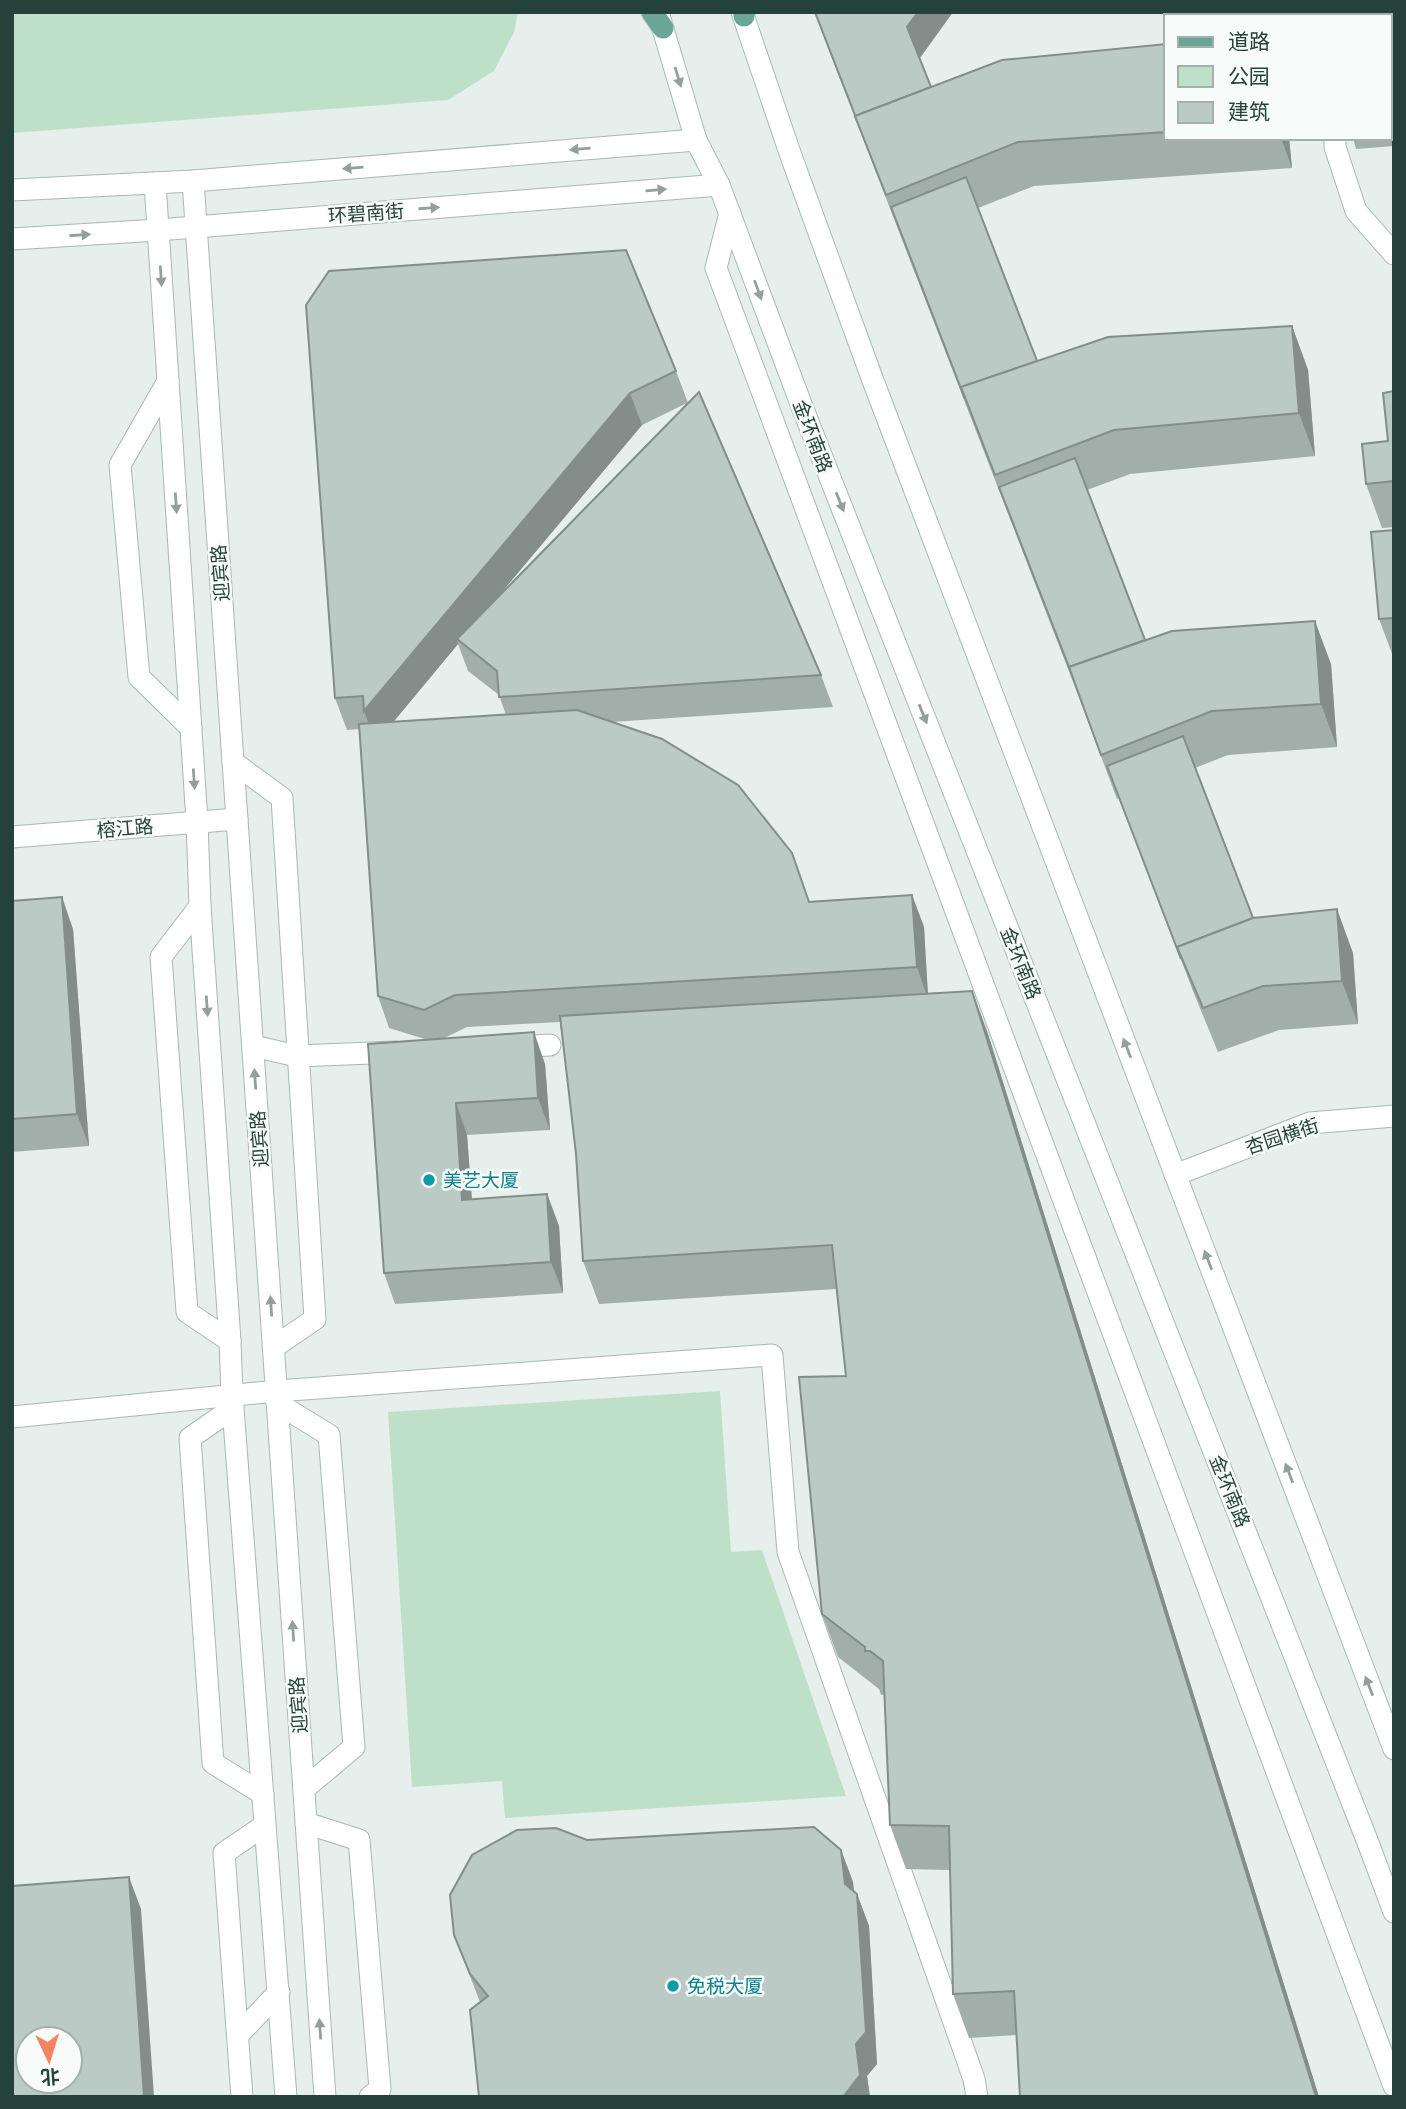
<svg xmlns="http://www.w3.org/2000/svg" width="1406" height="2109" viewBox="0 0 1406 2109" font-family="Poppins,'Noto Sans SC',sans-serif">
  <rect width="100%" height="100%" fill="#e6efeb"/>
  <g fill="#bfe0c8">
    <path d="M12 12H518L514 32 494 71 448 100 12 133Z"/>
    <path d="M720 1391 731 1552 762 1550 846 1796 505 1818 502 1781 412 1787 388 1412Z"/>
  </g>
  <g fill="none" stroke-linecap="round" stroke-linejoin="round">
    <defs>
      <g id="service">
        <path d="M1322 12 1323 16"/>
        <path d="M1335 138V147L1356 211 1394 254"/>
        <path d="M253 1046 297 1056 396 1052"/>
        <path d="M513 1047 550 1045"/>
      </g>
      <g id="minor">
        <path d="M168 381 120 465 139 677 191 728"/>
        <path d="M233 762 282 798 315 1319 274 1347"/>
        <path d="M200 906 161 957 187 1312 230 1341"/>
        <path d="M1175 1175 1310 1123 1394 1116"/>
        <path d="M277 1403 329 1435 354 1747 304 1789"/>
        <path d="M233 1408 190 1438 213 1763 263 1794"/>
        <path d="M12 1417 277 1391 772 1355 788 1552 974 2079 977 2097"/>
        <path d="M306 1823 359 1840 380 2089 370 2097"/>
        <path d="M238 2035 279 1992"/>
        <path d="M242 2097 224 1853 265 1825"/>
      </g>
      <g id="tertiary">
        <path d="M193 181 325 2097"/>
        <path d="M155 183 197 821 200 906 230 1341 232 1395 286 2097"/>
        <path d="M12 190 193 181 696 140"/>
        <path d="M730 213 716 268 1394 2086"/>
        <path d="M12 239 158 230 719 185"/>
        <path d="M12 837 237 819"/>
      </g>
      <g id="secondary">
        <path d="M658 12 696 140 719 185 801 404 1367 1840 1394 1912"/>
        <path d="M742 12 791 156 872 378 1394 1749"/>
      </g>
      <g id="primary">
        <path d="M652 12 663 28"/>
        <path d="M744 12V16"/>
      </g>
    </defs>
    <use href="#service" stroke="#a8b8b2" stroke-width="23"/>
    <use href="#minor" stroke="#a8b8b2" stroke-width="23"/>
    <use href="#tertiary" stroke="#a8b8b2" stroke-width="23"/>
    <use href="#secondary" stroke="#a4bbb3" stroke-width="23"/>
    <use href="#primary" stroke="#c2cac8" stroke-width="23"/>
    <use href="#service" stroke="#fff" stroke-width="21"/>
    <use href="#minor" stroke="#fff" stroke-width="21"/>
    <use href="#tertiary" stroke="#fff" stroke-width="21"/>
    <use href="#secondary" stroke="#fff" stroke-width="21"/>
    <use href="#primary" stroke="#6aa596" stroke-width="21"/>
  </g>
  <g fill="#a1aea9" fill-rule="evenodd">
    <path d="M814 12H953L920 58 931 87 1166 44V138H1289L1292 168 1034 186 978 208 1037 361 1292 326 1308 370 1315 456 1130 474 1087 490 1145 640 1331 664 1337 747 1228 755 1195 768 1253 918 1353 953 1358 1024 1279 1030 1218 1052 1193 991 1119 798 1117 799 1075 687Z"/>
    <path d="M1323 12H1394V146L1356 149 1353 138H1390V16H1323Z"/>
    <path d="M306 305 676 371 688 403 821 675 833 707 612 722 810 901 912 895 924 927 928 993 972 991 988 1034 1319 2097H1020L1017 2035 969 2038 953 1994 950 1870 906 1869 890 1825 885 1694 881 1695 879 1689 838 1657 822 1614 846 1376 836 1289 599 1304 583 1261 576 1154 560 1022 467 1027 442 1039 545 1064 550 1130 467 1135 472 1199 547 1194 559 1226 563 1293 395 1304 384 1273 428 1040 389 1028 378 996 359 729 347 730 335 698ZM687 403 499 595 642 425ZM458 644 468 671 499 695 506 715 393 722Z"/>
    <path d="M1394 391V527L1382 528 1366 484 1388 441Z"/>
    <path d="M1394 530V659L1379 619Z"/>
    <path d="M12 901 73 929 89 1146 12 1152Z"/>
    <path d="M587 1840 841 1850 853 1882 854 1891 857 1894 869 1926 877 2064 867 2076 870 2097H479L480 2002 454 1935Z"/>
  </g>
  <g fill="#838d89">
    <path d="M918 12H953L919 59 907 27Z"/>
    <path d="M1281 138H1289L1292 168Z"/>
    <path d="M1292 326 1308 370 1315 456 1299 413Z"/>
    <path d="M630 393 642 425 460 642 457 639 458 644 376 743 364 711Z"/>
    <path d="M1315 621 1331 664 1337 747 1321 704Z"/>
    <path d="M912 895 924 927 928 999 917 967Z"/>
    <path d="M62 897 73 929 89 1146 77 1114Z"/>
    <path d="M1337 909 1353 953 1358 1024 1342 981Z"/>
    <path d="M972 991 988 1034 1319 2097H1316Z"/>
    <path d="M534 1032 545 1064 550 1130 538 1098Z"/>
    <path d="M456 1103 467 1135 474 1232 462 1200Z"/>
    <path d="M547 1194 559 1226 563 1293 551 1262Z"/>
    <path d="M841 1850 853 1882 856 1916 845 1884Z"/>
    <path d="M129 1877 141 1909 154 2097H144Z"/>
    <path d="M857 1894 869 1926 877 2064 867 2076 870 2097H843L856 2044Z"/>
  </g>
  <g fill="#bbcac4" stroke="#838d89" stroke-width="2" fill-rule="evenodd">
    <path d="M815 12H918L907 27 931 87 855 116 860 128Z"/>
    <path d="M1323 12H1394V113H1390V16H1337L1336 13 1323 14Z"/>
    <path d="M1166 44V132L1018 142 886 195 855 116 1002 60Z"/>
    <path d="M966 177 1037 361 961 387 965 399 891 207Z"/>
    <path d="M626 250 676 371 630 393 364 711 363 696 335 698 306 305 329 271Z"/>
    <path d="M1292 326 1299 413 1114 430 995 475 961 387 1108 337Z"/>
    <path d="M1394 391V481L1366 484 1362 444 1388 441 1383 393Z"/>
    <path d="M699 392 821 675 499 697 497 671 457 639Z"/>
    <path d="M1075 458 1145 640 1069 667 999 487Z"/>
    <path d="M1394 530V618L1379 619 1371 532Z"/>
    <path d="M1315 621 1321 704 1212 711 1101 755 1069 667 1172 631Z"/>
    <path d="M577 710 662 739 738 785 792 853 809 902 912 895 917 967 455 995 424 1010 378 996 359 724Z"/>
    <path d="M1183 736 1253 918 1177 947 1181 959 1107 766Z"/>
    <path d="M62 897 77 1114 12 1119V901Z"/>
    <path d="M1337 909 1342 981 1263 986 1203 1008 1177 947 1253 918Z"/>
    <path d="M972 991 1316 2097H1020L1014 1991 953 1994 949 1826 890 1825 883 1661 870 1651H865V1647L822 1614 799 1377 846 1376 832 1245 583 1261 576 1154 560 1016Z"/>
    <path d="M534 1032 538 1098 456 1103 462 1200 547 1194 551 1262 384 1273 368 1044Z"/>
    <path d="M814 1827 841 1850 845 1884 857 1894 866 2032 856 2044 860 2075 843 2097H479L470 2010 488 1996 470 1974 454 1935 450 1895 472 1855 517 1830 556 1828 587 1840Z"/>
    <path d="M129 1877 144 2097H12V1886ZM28 2039H70V2081H28Z"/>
  </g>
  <defs><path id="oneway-solid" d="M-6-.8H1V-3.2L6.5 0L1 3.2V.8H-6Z" transform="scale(1.75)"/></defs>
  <g fill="#92a09c">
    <use href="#oneway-solid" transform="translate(678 77) rotate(73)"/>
    <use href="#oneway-solid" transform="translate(580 149) rotate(175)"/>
    <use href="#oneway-solid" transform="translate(353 168) rotate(175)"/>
    <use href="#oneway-solid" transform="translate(656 190) rotate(-5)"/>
    <use href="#oneway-solid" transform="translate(429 208) rotate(-4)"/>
    <use href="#oneway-solid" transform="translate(80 235) rotate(-4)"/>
    <use href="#oneway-solid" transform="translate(161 276) rotate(86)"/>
    <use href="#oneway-solid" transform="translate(758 290) rotate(70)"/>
    <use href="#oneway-solid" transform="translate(840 502) rotate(68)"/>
    <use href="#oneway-solid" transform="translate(176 503) rotate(86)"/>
    <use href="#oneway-solid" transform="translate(923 714) rotate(68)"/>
    <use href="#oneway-solid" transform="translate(194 779) rotate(86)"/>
    <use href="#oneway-solid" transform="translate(207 1006) rotate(86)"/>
    <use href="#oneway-solid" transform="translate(1127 1048) rotate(-111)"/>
    <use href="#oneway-solid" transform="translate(255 1079) rotate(-94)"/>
    <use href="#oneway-solid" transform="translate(1208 1260) rotate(-111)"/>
    <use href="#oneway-solid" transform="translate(271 1306) rotate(-94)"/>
    <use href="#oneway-solid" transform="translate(1289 1473) rotate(-111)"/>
    <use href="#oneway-solid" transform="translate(293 1631) rotate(-94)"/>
    <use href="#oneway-solid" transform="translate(1369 1686) rotate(-111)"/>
    <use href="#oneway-solid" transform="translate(320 2029) rotate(-94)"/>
  </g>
  <g fill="#0f9aa8" stroke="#f7fbf9" stroke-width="2.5">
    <circle cx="429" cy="1180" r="7"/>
    <circle cx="673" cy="1986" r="7"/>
  </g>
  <g text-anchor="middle" stroke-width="5" stroke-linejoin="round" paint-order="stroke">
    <g font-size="19" fill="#24423a" stroke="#f7fbf9">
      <text transform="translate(366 213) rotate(-4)" y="7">环碧南街</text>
      <text transform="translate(813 436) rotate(69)" y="7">金环南路</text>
      <text transform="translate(220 573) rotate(-94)" y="7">迎宾路</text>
      <text transform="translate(125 828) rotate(-5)" y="7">榕江路</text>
      <text transform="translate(1021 963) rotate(68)" y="7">金环南路</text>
      <text transform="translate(1282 1136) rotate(-18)" y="7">杏园横街</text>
      <text transform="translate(259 1139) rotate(-94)" y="7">迎宾路</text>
      <text transform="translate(1230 1491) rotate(68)" y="7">金环南路</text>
      <text transform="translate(298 1705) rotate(-94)" y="7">迎宾路</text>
    </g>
    <g font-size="19" fill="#0d838f" stroke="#f7fbf9" text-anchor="start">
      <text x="443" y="1187">美艺大厦</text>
      <text x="687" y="1993">免税大厦</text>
    </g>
  </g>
  <rect width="1406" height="2109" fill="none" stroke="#24423a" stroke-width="28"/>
  <rect x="1164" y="14" width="228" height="126" fill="#f7fbf9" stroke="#a3b1ad" stroke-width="2"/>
  <rect x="1178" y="37" width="35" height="10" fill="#6aa596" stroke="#a3b1ad" stroke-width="2"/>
  <text x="1228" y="49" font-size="21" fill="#24423a">道路</text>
  <rect x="1178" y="66" width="35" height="21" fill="#bfe0c8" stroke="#a3b1ad" stroke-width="2"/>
  <text x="1228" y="84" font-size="21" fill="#24423a">公园</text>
  <rect x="1178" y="102" width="35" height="21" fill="#bbcac4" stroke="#a3b1ad" stroke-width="2"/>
  <text x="1228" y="119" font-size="21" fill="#24423a">建筑</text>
  <g transform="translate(49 2060) rotate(176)"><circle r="33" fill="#f7fbf9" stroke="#a3b1ad" stroke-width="2"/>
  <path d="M0-5L12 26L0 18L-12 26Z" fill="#f4845f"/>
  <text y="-10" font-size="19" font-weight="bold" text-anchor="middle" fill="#24423a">北</text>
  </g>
</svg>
